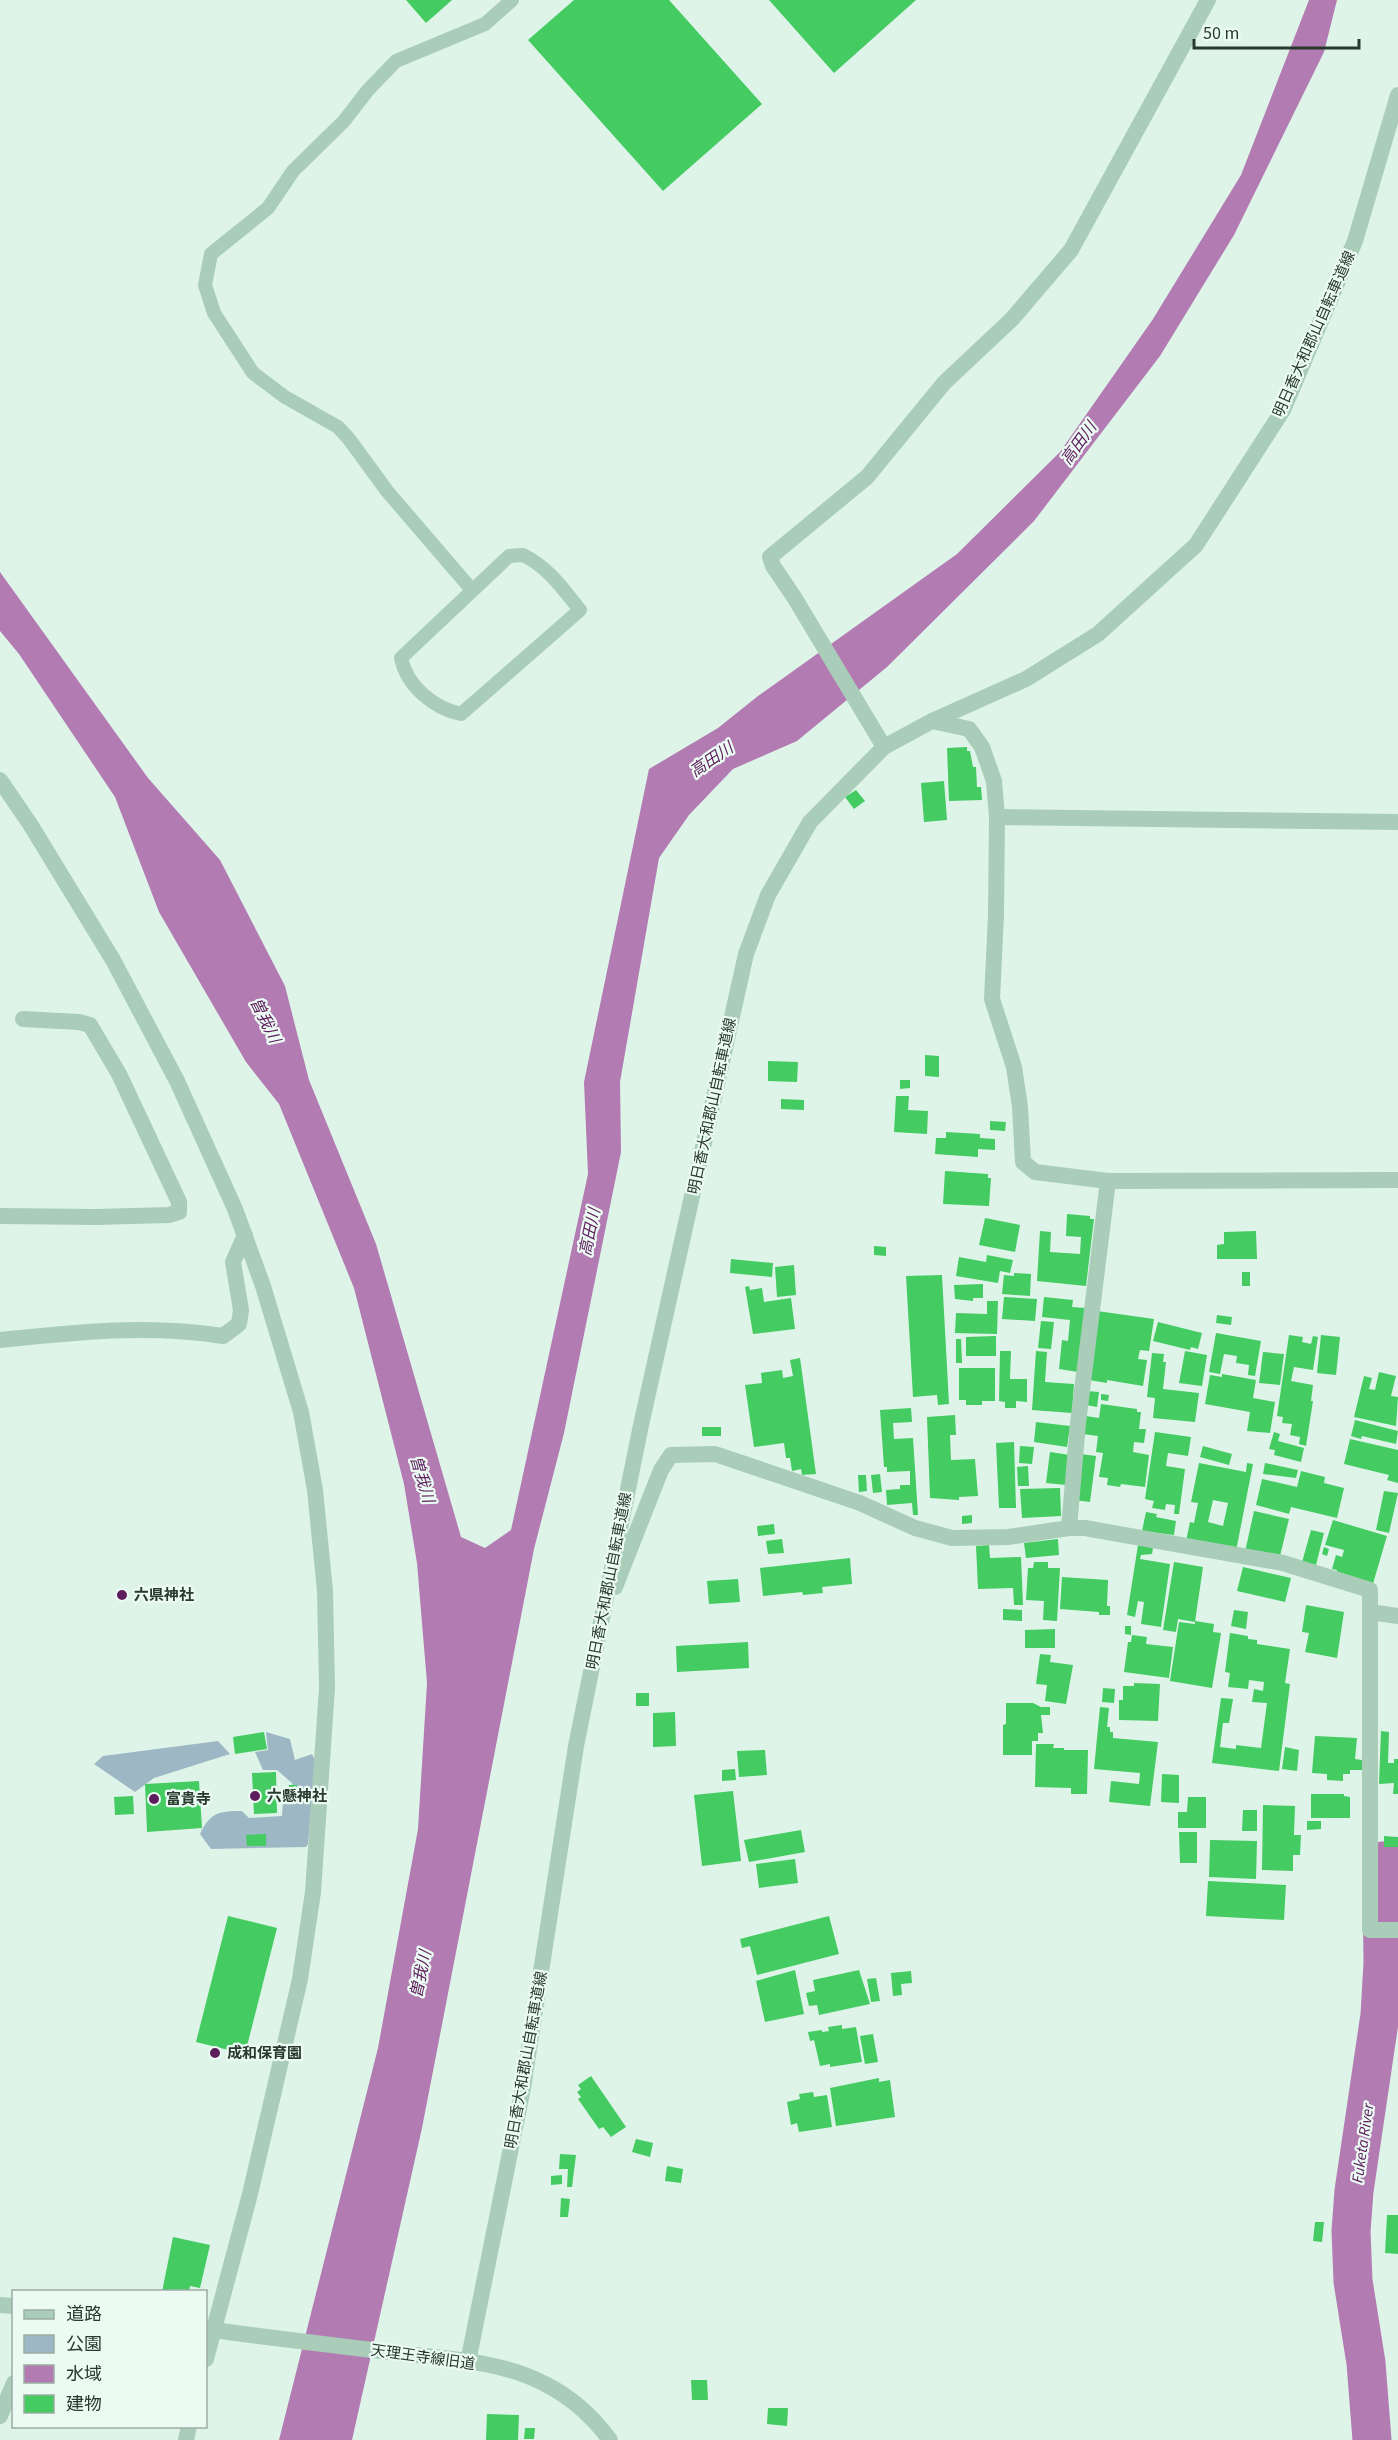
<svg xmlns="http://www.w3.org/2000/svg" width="1398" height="2440" viewBox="0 0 1398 2440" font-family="'Source Sans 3','Noto Sans JP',sans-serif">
  <rect width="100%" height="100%" fill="#def4e9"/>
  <g fill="#9db8c4">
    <path d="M266 1732 290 1739 295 1760 312 1754 315 1760 308 1844 306 1847 211 1849 200 1834C210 1812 220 1811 242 1811L249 1818 282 1816 283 1801 296 1799 292 1783 277 1770H263L255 1752 268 1750Z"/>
    <path d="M218 1741 230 1754 154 1778 135 1792 94 1764 103 1756Z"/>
  </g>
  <path fill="#b27bb2" d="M1309 0H1337L1324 52 1234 235 1160 356 1034 521 887 667 797 741 733 769 689 815 659 858 620 1082 621 1152 564 1433 534 1549 422 2128 352 2440H279L378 2048 418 1829 427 1683 417 1563 404 1484 354 1288 279 1104 246 1062 159 912 115 797 19 654 0 631V572L148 778 220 860 285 986 309 1080 376 1244 461 1537 485 1548 511 1530 588 1174 584 1082 649 769 718 728 758 696 957 554 1060 452 1153 319 1241 175Z"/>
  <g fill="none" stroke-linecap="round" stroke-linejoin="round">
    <path stroke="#b27bb2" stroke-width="39" d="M1372 2440 1366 2363 1353 2281 1351 2231 1354 2191 1380 2015 1383 1963 1382 1861 1398 1862"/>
  </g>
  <g fill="#44cb61" fill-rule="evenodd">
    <path d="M406 0H452L426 23Z"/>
    <path d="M574 0H669L762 104 663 191 528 40Z"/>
    <path d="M769 0H916L834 73Z"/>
    <path d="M967 747V751H970L973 767H976L977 787H981L982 800 949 801 947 748Z"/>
    <path d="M944 781 947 820 924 822 921 783Z"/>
    <path d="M856 790 865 801 854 809 845 797Z"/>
    <path d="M925 1055 939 1056V1077L925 1076Z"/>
    <path d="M768 1061 798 1062 797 1082 768 1081Z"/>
    <path d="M900 1080H910V1088L900 1089Z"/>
    <path d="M896 1096H909L908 1110 928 1111 927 1134 894 1132Z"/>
    <path d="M781 1099 804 1100V1110L781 1109Z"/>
    <path d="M990 1121 1006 1122 1005 1131 990 1130Z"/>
    <path d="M946 1132 980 1134V1138L995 1139V1150L978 1149V1157L935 1154 936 1138H946Z"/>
    <path d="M945 1171 988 1174V1178H991L989 1206 943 1204Z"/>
    <path d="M1067 1214 1090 1216V1219H1094L1086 1286 1037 1281 1040 1231 1051 1232 1050 1252 1080 1254 1081 1237 1066 1236Z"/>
    <path d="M985 1218 1020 1225 1015 1252 979 1245Z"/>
    <path d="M1256 1231 1257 1259H1217V1245L1224 1244V1232Z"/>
    <path d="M874 1246 886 1247V1256L874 1255Z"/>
    <path d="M987 1255 1013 1260 1010 1273 1000 1271 998 1283 956 1276 959 1257 986 1262Z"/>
    <path d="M731 1259 773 1263 772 1277 730 1273Z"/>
    <path d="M794 1265 796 1295 777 1297 775 1267Z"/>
    <rect x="1242" y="1272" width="8" height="14"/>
    <path d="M1014 1273 1031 1274 1030 1296 1002 1294 1004 1275 1014 1276Z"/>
    <path d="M942 1275 949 1404 938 1405 937 1395 913 1397 906 1276Z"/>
    <path d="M983 1284V1298H973V1301L955 1299 954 1285Z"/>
    <path d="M749 1286 750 1290 762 1288 764 1302 791 1298 795 1329 753 1334 745 1287Z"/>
    <path d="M1004 1297 1037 1299 1035 1321 1002 1319Z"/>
    <path d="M1044 1297 1073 1300 1072 1307 1085 1308 1078 1372 1059 1369 1062 1340 1068 1341 1070 1320 1042 1317Z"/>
    <path d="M987 1301H998L997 1334 955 1333 956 1313 987 1314Z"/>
    <path d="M1097 1311 1154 1319 1149 1351 1140 1350 1138 1359 1147 1360 1143 1386 1107 1380V1383L1089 1380Z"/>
    <path d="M1217 1315 1232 1317 1231 1325 1216 1323Z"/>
    <path d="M1041 1321 1054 1322 1051 1349 1038 1348Z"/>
    <path d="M1158 1322 1202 1333 1198 1349 1191 1347 1190 1350 1153 1341Z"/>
    <path d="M1216 1333 1261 1341 1255 1376 1248 1375 1249 1365 1236 1363 1237 1356 1224 1354 1220 1374 1209 1372Z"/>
    <path d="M1289 1335 1303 1337 1302 1342 1311 1344 1313 1336 1318 1337 1313 1370 1294 1367 1291 1381 1313 1385 1311 1401H1313L1306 1446 1299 1444 1300 1437 1290 1435 1292 1424 1282 1423 1283 1417 1277 1416Z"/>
    <path d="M1321 1335 1340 1337 1336 1375 1317 1373Z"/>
    <path d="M996 1336V1356H966V1337Z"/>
    <path d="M956 1339H961L962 1363H956Z"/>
    <path d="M1000 1351H1011L1010 1379H1027V1402L1016 1401V1408H1005V1402L999 1401Z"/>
    <path d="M1036 1351 1047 1352 1045 1382 1074 1384 1072 1413 1032 1410Z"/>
    <path d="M1185 1351 1207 1355 1202 1386 1179 1383Z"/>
    <path d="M1263 1352 1284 1354 1280 1385 1259 1383Z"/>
    <path d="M1152 1353 1164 1354 1163 1362H1166L1163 1389 1199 1393 1195 1422 1153 1418 1155 1398 1147 1397Z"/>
    <path d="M800 1358 816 1474 802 1475 801 1469 792 1471 790 1458H786L784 1443 754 1447 745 1385 762 1383 761 1373 782 1370 783 1378 793 1376 790 1360Z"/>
    <path d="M959 1368H995V1401H982V1405H966V1400H959Z"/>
    <path d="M1379 1372 1396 1376 1391 1396 1398 1397 1396 1426 1354 1417 1364 1376 1372 1378 1369 1389 1375 1390Z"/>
    <path d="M1222 1374 1256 1380 1253 1398 1275 1402 1270 1433 1247 1431 1250 1412 1205 1404 1210 1375 1222 1377Z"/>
    <path d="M1087 1391 1099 1392 1097 1407 1086 1405Z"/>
    <path d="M1101 1394 1109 1395 1108 1401 1101 1400Z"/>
    <path d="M1101 1404 1137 1409V1412H1141L1139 1429H1146L1144 1443 1134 1442 1133 1452 1149 1455 1145 1487 1121 1484 1120 1487 1107 1485 1108 1478 1099 1477 1103 1453 1096 1452 1098 1436 1083 1434 1086 1416 1099 1418Z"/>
    <path d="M911 1408 912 1422 893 1423 894 1439 913 1438 918 1515H913L912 1503 887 1505 886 1490 900 1489V1485H910V1471L887 1472V1467H884L880 1410Z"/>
    <path d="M955 1415 956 1435H950L951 1460 975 1459 978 1496 959 1497V1500L930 1498 927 1417Z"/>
    <path d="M1355 1420 1398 1431 1396 1444 1362 1436 1361 1439 1351 1436Z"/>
    <path d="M1036 1422 1070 1426 1067 1447 1034 1442Z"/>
    <rect x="702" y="1427" width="19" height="9"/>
    <path d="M1155 1432 1191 1437 1188 1456 1168 1453 1166 1466 1185 1469 1179 1514H1174L1175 1505 1166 1504 1165 1510 1152 1508 1154 1501 1145 1499Z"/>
    <path d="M1274 1432 1280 1434 1278 1441 1304 1448 1301 1462 1274 1455 1275 1450 1269 1449Z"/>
    <path d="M1350 1439 1398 1450V1483L1387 1480 1389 1475 1344 1464Z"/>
    <path d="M1014 1442 1016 1508H999L996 1443Z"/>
    <path d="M1020 1446 1034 1447 1032 1464 1019 1463Z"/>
    <path d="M1203 1446 1232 1454 1229 1465 1200 1457Z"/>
    <path d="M1050 1452 1070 1455 1066 1485 1046 1483Z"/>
    <path d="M1080 1454 1096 1456 1090 1502 1074 1500Z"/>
    <path d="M1199 1463 1246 1472 1247 1463 1253 1464 1236 1551 1186 1541 1190 1522 1194 1523 1198 1503 1191 1502ZM1213 1500 1228 1503 1223 1526 1208 1522Z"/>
    <path d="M1265 1463 1298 1470 1296 1478 1263 1474Z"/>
    <path d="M1028 1466 1029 1486H1018L1017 1467Z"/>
    <path d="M1301 1471 1325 1477 1324 1483 1344 1488 1337 1518 1291 1507 1289 1514 1256 1505 1262 1479 1297 1487Z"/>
    <path d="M880 1474 882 1492 873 1493 871 1475Z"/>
    <path d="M858 1475H866L867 1491 859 1492Z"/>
    <path d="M1060 1488 1061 1516 1022 1518 1020 1489Z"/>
    <path d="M1384 1491 1398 1493 1389 1533 1376 1530Z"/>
    <path d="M1254 1511 1289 1519 1279 1560 1245 1552Z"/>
    <path d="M1146 1512 1157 1514 1156 1517 1176 1521 1174 1535 1142 1531Z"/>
    <path d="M972 1515V1523L962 1524V1516Z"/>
    <path d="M1333 1520 1387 1536 1372 1587 1335 1576 1337 1570 1332 1569 1336 1555 1342 1557 1344 1550 1325 1545Z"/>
    <path d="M774 1524 775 1534 758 1536 757 1526Z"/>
    <path d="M1311 1530 1324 1533 1315 1569 1301 1566Z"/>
    <path d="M782 1539 784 1553 768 1554 766 1541Z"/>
    <path d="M1058 1539 1059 1555 1026 1558 1024 1543Z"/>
    <path d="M989 1545 990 1558 1021 1557 1023 1605H1014L1013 1588 978 1589 976 1546Z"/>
    <path d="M1138 1545 1153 1548 1152 1554 1141 1555 1140 1559 1170 1564 1161 1627 1141 1624 1144 1602 1138 1601 1135 1617 1127 1615Z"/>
    <path d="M1324 1547 1329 1549 1327 1556 1322 1554Z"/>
    <path d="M850 1558 852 1584 822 1587 823 1593 803 1595 802 1592 763 1596 760 1568Z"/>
    <path d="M1034 1562H1048V1568H1060L1057 1621 1043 1620 1044 1601 1026 1600 1028 1568H1033Z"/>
    <path d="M1174 1562 1203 1567 1195 1622 1178 1619 1176 1632 1163 1630Z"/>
    <path d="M1243 1567 1291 1578 1285 1602 1237 1591Z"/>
    <path d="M1062 1577 1108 1580 1107 1606H1110V1615H1099V1612L1060 1609Z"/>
    <path d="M738 1579 740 1602 709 1604 707 1581Z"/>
    <path d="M1306 1605 1344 1612 1337 1658 1305 1652 1309 1633 1302 1632Z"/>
    <path d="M1003 1609 1022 1610V1621L1003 1620Z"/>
    <path d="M1234 1610 1248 1612 1246 1629 1231 1626Z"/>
    <path d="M1195 1621 1214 1624 1213 1632 1221 1633 1212 1688 1170 1681 1179 1622 1195 1624Z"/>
    <path d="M1125 1626H1131V1635L1125 1634Z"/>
    <path d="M1055 1629V1648H1025V1630Z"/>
    <path d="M1230 1633 1248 1636V1639L1257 1640V1644L1290 1649 1285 1683 1290 1684 1279 1771 1212 1763 1221 1698 1233 1699 1229 1723H1223L1220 1747 1236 1749V1745L1261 1748 1267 1703 1252 1702 1254 1689 1263 1691 1264 1682 1249 1680 1248 1689 1228 1687 1230 1673 1225 1672Z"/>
    <path d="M1132 1635 1147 1637 1146 1644 1173 1647 1169 1678 1124 1672 1128 1642H1131Z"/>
    <path d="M748 1642 749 1668 677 1672 676 1646Z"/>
    <path d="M1040 1654 1051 1655 1050 1662 1073 1665 1066 1704 1045 1701 1047 1685 1036 1684Z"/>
    <path d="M1134 1683 1160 1684 1158 1721 1119 1720V1700H1123V1686H1134Z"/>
    <path d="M1103 1688 1115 1689 1114 1703 1102 1702Z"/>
    <rect x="636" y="1693" width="13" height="13"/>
    <path d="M1006 1703H1033L1041 1707H1050V1715H1041L1043 1733H1038V1741H1032V1755H1003V1725L1006 1724Z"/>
    <path d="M1100 1707 1109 1708 1107 1727H1110V1732H1113V1738L1158 1742 1150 1806 1109 1802 1111 1781 1139 1784 1140 1773 1094 1769Z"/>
    <path d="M675 1712 676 1746 653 1747V1713Z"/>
    <path d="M1381 1731 1389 1732 1388 1763H1394V1759H1398V1794H1393L1394 1783 1379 1784Z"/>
    <path d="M264 1732 267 1749 235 1754 233 1737Z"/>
    <path d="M1315 1736 1357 1738 1355 1759 1362 1760V1770H1350V1774H1343V1781L1327 1780V1774L1312 1773Z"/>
    <path d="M1036 1744H1054L1053 1748H1064V1750H1088L1087 1794H1071V1788L1035 1787Z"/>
    <path d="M1285 1747 1299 1750 1297 1771 1282 1769Z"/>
    <path d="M765 1750 767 1775 739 1777 737 1751Z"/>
    <path d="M735 1769 736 1780 722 1781V1770Z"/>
    <path d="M276 1772 277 1813 254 1814 252 1773Z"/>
    <path d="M1162 1774 1179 1775V1803L1161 1802Z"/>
    <path d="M199 1781 202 1828 147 1832 145 1784Z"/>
    <rect x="289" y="1785" width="8" height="11"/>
    <path d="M733 1791 741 1861 702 1866 694 1795Z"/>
    <path d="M1311 1794H1344V1796L1350 1797V1818H1311Z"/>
    <path d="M133 1796 134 1814 115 1815 114 1797Z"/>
    <path d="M1188 1797H1206V1828H1178V1812H1187Z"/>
    <path d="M1263 1805 1295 1806 1294 1835H1301L1300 1855H1293V1871L1262 1870Z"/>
    <path d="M1243 1810H1257V1831H1242Z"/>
    <path d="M1307 1821H1321V1829L1307 1830Z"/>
    <path d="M801 1830 805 1852 749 1862 744 1840Z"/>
    <path d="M1179 1832H1197V1863H1180Z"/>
    <path d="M266 1834V1846H247L246 1835Z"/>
    <path d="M1384 1836 1398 1837V1847H1384Z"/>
    <path d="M1210 1840 1257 1841 1256 1879 1209 1877Z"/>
    <path d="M795 1859 798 1883 759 1888 756 1864Z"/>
    <path d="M1208 1881 1286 1885 1284 1920 1206 1916Z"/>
    <path d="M228 1916 277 1928 245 2054 196 2042Z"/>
    <path d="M829 1916 839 1954 757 1975 750 1946 742 1948 740 1939Z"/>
    <path d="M795 1970 804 2014 765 2022 756 1981Z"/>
    <path d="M859 1970 870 2004 819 2015 817 2005 809 2006 806 1993 815 1991 813 1980Z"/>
    <path d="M911 1971 912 1983 901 1984 902 1995 893 1996 891 1973Z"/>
    <path d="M876 1978 880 2001 871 2002 867 1979Z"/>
    <path d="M842 2025V2029L856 2027 862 2062 830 2067V2064L820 2066 814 2040 810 2041 808 2032 822 2030V2032L829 2031 828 2027Z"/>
    <path d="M873 2034 878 2062 865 2064 860 2036Z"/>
    <path d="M591 2076 626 2127 611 2137 603 2127 599 2129 578 2099 581 2097 577 2092 581 2089 578 2085Z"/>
    <path d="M879 2078V2082L890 2080 895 2117 836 2126 830 2088Z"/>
    <path d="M813 2092 814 2097 827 2095 832 2127 799 2132 797 2123 791 2125 787 2102 800 2099 799 2094Z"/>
    <path d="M636 2139 653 2143 650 2157 632 2152Z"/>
    <path d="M560 2154 576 2155 572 2187H567L568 2169H559Z"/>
    <path d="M667 2166 683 2169 681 2183 665 2181Z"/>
    <path d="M562 2175V2184L551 2185V2176Z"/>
    <path d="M561 2198 570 2199 568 2217H560Z"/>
    <path d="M1387 2215H1398V2254L1385 2253Z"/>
    <path d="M1315 2222H1324L1322 2242 1313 2241Z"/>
    <path d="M173 2237 210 2245 200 2288 190 2286 189 2292H162Z"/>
    <path d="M691 2380H707L708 2400H692Z"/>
    <path d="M768 2408H788L787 2426 767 2424Z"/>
    <path d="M487 2414 519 2415 518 2440H486Z"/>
    <path d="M525 2428H535L534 2439H524Z"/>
  </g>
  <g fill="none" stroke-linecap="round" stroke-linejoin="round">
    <g stroke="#a9cdb8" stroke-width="14">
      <path d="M523 555C548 567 563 589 580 610L461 714C433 708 407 686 401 658L509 556Z"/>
      <path d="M472 590 387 491 349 439 338 427 285 397 253 373 214 313 205 285 211 254 268 208 293 171 344 121 368 90 396 61 485 24 512 0"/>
    </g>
    <g stroke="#a9cdb8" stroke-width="16">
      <path d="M932 721 969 729 982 747 994 781 997 817 996 915 992 999 1014 1067 1020 1107 1023 1162 1035 1172 1108 1181 1398 1180"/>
      <path d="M884 747 794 597 773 566 770 557 867 477 944 383 1012 319 1071 250 1208 0"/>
      <path d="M0 780 30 824 113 960 177 1081 235 1209 263 1286 301 1412 315 1490 325 1591 327 1688 313 1892 300 1979 250 2194 206 2359"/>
      <path d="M997 817 1398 822"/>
      <path d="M0 1216 96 1217 169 1215 179 1212V1202L119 1074 90 1025 79 1022 23 1019"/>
      <path d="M0 1340C76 1332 148 1324 223 1336L239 1324 241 1310 233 1262 245 1235"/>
      <path d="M1069 1528 1078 1423 1108 1181"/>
      <path d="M615 1587 661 1470 671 1455 715 1454 860 1503 915 1528 952 1538 1008 1537 1069 1528H1085L1283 1563 1370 1590V1930H1398"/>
      <path d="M1370 1612 1398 1616"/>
      <path d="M0 2305 14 2306"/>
      <path d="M206 2329C272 2338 339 2346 406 2354 451 2359 504 2362 545 2384 571 2397 593 2417 610 2440"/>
      <path d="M468 2362 523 2088 576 1746 641 1425 746 954 768 895 810 822 884 747 932 721 1026 679 1098 634 1196 545 1283 410 1355 241 1398 95"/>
      <path d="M0 2416 14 2383"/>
      <path d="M186 2440 189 2426"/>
    </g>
  </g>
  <g fill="#5d1c5b" stroke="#ebfbf3" stroke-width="2">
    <circle cx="122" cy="1595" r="6"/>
    <circle cx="255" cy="1796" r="6"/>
    <circle cx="154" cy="1799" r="6"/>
    <circle cx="215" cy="2053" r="6"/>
  </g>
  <g text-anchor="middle" stroke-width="4.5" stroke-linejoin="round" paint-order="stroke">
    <g font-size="15" fill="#29392e" stroke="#ebfbf3">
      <text transform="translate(1314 334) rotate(-66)" y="5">明日香大和郡山自転車道線</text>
      <text transform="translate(712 1106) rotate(-78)" y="5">明日香大和郡山自転車道線</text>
      <text transform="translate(609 1581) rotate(-79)" y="5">明日香大和郡山自転車道線</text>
      <text transform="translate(526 2060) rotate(-80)" y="5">明日香大和郡山自転車道線</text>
      <text transform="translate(423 2357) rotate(8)" y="5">天理王寺線旧道</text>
    </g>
    <g font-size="15" font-weight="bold" fill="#29392e" stroke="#ebfbf3" text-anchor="start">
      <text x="134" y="1600">六県神社</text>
      <text x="267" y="1801">六懸神社</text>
      <text x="166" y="1804">富貴寺</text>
      <text x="227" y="2058">成和保育園</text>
    </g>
    <g font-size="16" font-style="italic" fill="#5d1c5b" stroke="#ebfbf3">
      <text transform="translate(1078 443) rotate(-54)" y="6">高田川</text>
      <text transform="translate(711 759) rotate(-34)" y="6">高田川</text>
      <text transform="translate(266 1020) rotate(64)" y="6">曽我川</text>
      <text transform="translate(589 1232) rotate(-78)" y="6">高田川</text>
      <text transform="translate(423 1479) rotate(74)" y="6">曽我川</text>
      <text transform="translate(420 1974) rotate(-78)" y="6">曽我川</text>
      <text transform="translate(1362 2143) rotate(-82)" y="6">Fuketa River</text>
    </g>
  </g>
  <rect x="12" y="2290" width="195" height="138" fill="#ebfbf3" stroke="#9dada4" stroke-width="1.5"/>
  <rect x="24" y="2310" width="30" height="9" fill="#a9cdb8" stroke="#9dada4" stroke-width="1.5"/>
  <text x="66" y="2320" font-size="18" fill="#29392e">道路</text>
  <rect x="24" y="2335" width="30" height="18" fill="#9db8c4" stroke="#9dada4" stroke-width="1.5"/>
  <text x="66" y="2350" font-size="18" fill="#29392e">公園</text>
  <rect x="24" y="2365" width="30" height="18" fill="#b27bb2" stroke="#9dada4" stroke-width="1.5"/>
  <text x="66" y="2380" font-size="18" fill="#29392e">水域</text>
  <rect x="24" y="2395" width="30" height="18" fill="#44cb61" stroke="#9dada4" stroke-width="1.5"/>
  <text x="66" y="2410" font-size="18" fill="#29392e">建物</text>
  <path d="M1194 39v9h165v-9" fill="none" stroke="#29392e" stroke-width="3"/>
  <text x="1203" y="39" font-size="18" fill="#29392e" stroke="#ebfbf3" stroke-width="4.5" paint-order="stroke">50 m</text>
</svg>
